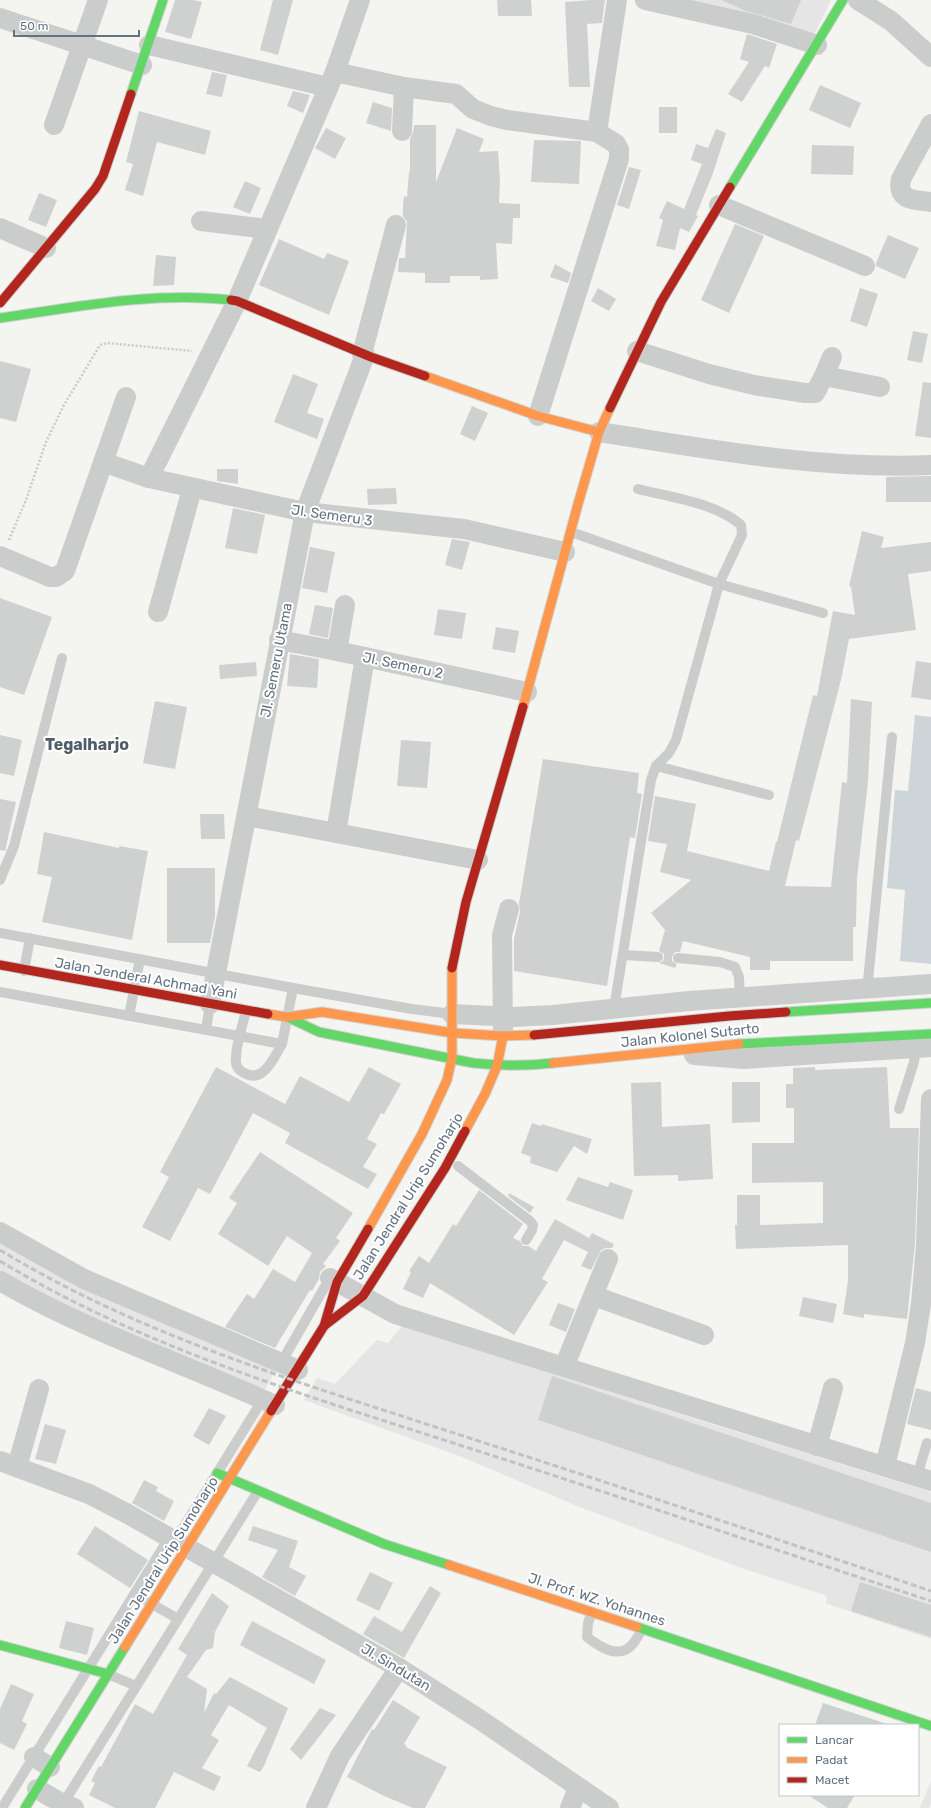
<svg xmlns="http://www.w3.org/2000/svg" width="931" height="1808" viewBox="0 0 931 1808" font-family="Rubik,sans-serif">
  <rect width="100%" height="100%" fill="#f4f4f1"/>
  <g fill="#e4e5e4">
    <path d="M684 0H831L813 37Z"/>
    <path d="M0 1238 277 1367 265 1390 210 1369 74 1313 0 1272Z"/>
    <path d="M402 1326 683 1415 931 1492V1639L825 1603 827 1600 825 1595 744 1569 577 1506 462 1457 304 1400 317 1378 335 1384 377 1340 388 1343Z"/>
    <path d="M931 1781V1803L929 1808H920Z"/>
  </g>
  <path fill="#cdd5d8" d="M915 715 931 717V964L900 961 905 890 887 888 895 790 908 791Z"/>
  <g fill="#cfd0d0">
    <path d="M175 0H193L202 2 191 39 165 32Z"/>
    <path d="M273 0H293L278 55 260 50Z"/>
    <path d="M497 0H531L532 16H498Z"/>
    <path d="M592 0H605L602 23 587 24 590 87H569L565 2Z"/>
    <path d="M721 0H801L791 24 746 11Z"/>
    <path d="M747 34 777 44 769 68 765 66 742 102 728 94 749 62 740 59Z"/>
    <path d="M212 72 227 75 222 97 206 94Z"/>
    <path d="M820 85 861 103 850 128 809 110Z"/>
    <path d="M293 91 310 95 303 113 287 106Z"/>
    <path d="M373 102 392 108 391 131 366 123Z"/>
    <rect x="659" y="107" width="18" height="26"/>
    <path d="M139 111 211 131 205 155 157 142 143 196 125 190 133 164 126 162Z"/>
    <path d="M414 125H436V182L457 128 484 139 479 152 498 151 500 180 499 203 520 204V218H513L512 244 496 243 498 279 480 280V276H450V283H425V273L398 272 399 258H405L407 222 403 216V204L404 196 407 197 409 171H410V139L413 132Z"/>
    <path d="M326 128 346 138 335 159 315 148Z"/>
    <path d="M716 129 726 133 712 176 696 215 698 216 689 232 680 228 675 250 656 246 663 220 659 218 667 201 684 209 702 164 691 160 696 144 708 148Z"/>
    <path d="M534 140 581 141 579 184 531 182Z"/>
    <path d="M812 145 854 146 853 175 811 174Z"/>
    <path d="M629 167 641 170 629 209 617 205Z"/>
    <path d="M245 181 261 188 250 214 233 207Z"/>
    <path d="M39 193 57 200 46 227 28 220Z"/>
    <path d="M735 224 764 236 729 313 701 300Z"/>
    <path d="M888 235 919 248 905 279 876 266V263Z"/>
    <path d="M279 239 324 259 327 253 349 261 329 315 259 285Z"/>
    <path d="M156 255 176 257 174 285 153 286Z"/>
    <path d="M555 264 571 273 568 283 550 277Z"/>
    <path d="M598 288 616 299 609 311 591 301Z"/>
    <path d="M860 288 878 294 867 327 850 321Z"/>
    <path d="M913 331 928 334 922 363 907 360Z"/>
    <path d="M0 361 31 369 16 422 0 418Z"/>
    <path d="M293 374 318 384 307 413 324 419 317 439 274 422Z"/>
    <path d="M923 382 931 383V438L915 436Z"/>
    <path d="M472 406 488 413 475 441 460 434Z"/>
    <path d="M217 469H238V484L217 481Z"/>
    <path d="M931 476V502H886V477Z"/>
    <path d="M396 488 397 504 368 505 367 489Z"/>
    <path d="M233 508 265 515 257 554 225 548Z"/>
    <path d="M862 531 884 537 881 548 931 542V571L908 574 916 630 849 639 841 680 799 841 796 840 785 886 831 887 842 782 847 783 851 699 872 702 868 782 857 878 856 927H853V961H770V970H750V957L683 941 680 952H675L672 957V961L677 964 675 968 659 963 663 961 664 958V954L659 951 665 930 651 913 691 880 660 872 667 844 648 841 655 796 696 804 687 851 769 871 776 842H777L813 695 817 696 833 611 855 615 851 587 849 586Z"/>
    <path d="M452 539 470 542 462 570 445 565Z"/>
    <path d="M310 547 335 552 327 593 302 588Z"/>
    <path d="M0 598 52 617 24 695 0 687Z"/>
    <path d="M315 605 333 608 328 638 309 634Z"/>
    <path d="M438 609 466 613 462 639 434 635Z"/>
    <path d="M496 627 519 631 515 653 492 649Z"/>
    <path d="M290 654 319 659 317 688 287 686Z"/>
    <path d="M916 661 931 663V700L911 697Z"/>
    <path d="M256 662 257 676 220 679 219 665Z"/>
    <path d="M155 701 187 707 175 769 143 763Z"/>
    <path d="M0 735 22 740 14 776 0 773Z"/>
    <path d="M401 740 431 742 427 788 397 786Z"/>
    <path d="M543 759 639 773 637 793 642 794 635 838 630 837 607 986 514 971V939L520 912 519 904Z"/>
    <path d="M0 799 16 802 5 851 0 850Z"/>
    <path d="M200 814H224L225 839H201Z"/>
    <path d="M44 832 119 848V846L148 851 132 940 42 922 52 877 37 874Z"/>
    <path d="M167 868H215V916L210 943H167Z"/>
    <path d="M216 1067 285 1104 300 1076 349 1102 369 1067 401 1084 384 1114 381 1113 367 1139 377 1144 363 1167 377 1174 368 1189 285 1143 290 1133 253 1113 210 1194 198 1188 170 1241 142 1227 169 1177 160 1172Z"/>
    <path d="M815 1067V1070L887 1067 890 1128H919L915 1244 907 1319 864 1314V1318L843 1314 848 1281V1245L736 1249 735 1225H737V1195H760V1225L823 1223V1182L752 1183V1143H794V1108H786V1084H793V1068Z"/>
    <path d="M661 1082 662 1127 710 1124 713 1179 678 1181V1175L634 1176 631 1083Z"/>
    <path d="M732 1082H760V1122L732 1123Z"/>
    <path d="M532 1123 541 1126 542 1124 548 1126 592 1139 587 1154 574 1146 557 1172 530 1163 531 1157 521 1153Z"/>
    <path d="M260 1152 353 1213 336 1238 340 1241 323 1264 326 1266 320 1272 319 1279 312 1291 310 1290 275 1348 225 1327 247 1294 254 1299 273 1269 295 1282 312 1253 287 1236 268 1266 218 1234 237 1203 229 1198Z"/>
    <path d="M578 1177 608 1187 610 1182 633 1190 623 1220 566 1200Z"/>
    <path d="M479 1190 523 1224 513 1238 520 1241 523 1246H528L536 1251 555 1219 589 1238 592 1233 614 1244 612 1248H606L601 1250 591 1270 581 1266 588 1252 564 1240 542 1279 548 1282 514 1335 430 1283 423 1298 403 1289 411 1272 409 1271 419 1256 429 1263 453 1224 456 1226Z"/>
    <path d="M509 1193 534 1207 530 1213 508 1196Z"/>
    <path d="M803 1297 837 1304 833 1323 799 1316Z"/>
    <path d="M558 1303 575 1309 566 1332 549 1325Z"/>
    <path d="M552 1376 931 1503V1552L538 1420Z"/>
    <path d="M916 1388 931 1392V1430L907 1424Z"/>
    <path d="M209 1408 226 1416 209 1445 193 1436Z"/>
    <path d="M45 1424 66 1430 56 1464 35 1459Z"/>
    <path d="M144 1480 158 1487 156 1491 174 1501 164 1521 132 1503Z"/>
    <path d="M95 1526 148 1560 130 1588 77 1554Z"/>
    <path d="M253 1526 298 1541 289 1567 306 1576 295 1596 262 1577 278 1550 248 1540Z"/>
    <path d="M370 1572 393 1583 379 1611 356 1600Z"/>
    <path d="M860 1582 931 1605V1637L851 1611Z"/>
    <path d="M430 1586 441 1593 404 1658 363 1634 374 1616 402 1632Z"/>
    <path d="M212 1593 229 1606 215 1632 213 1648 206 1650 187 1677 207 1689 204 1713 214 1693 216 1694 230 1677 288 1708 264 1766 260 1772 247 1766 267 1728 229 1705 211 1735 219 1740 202 1768 221 1777 214 1791 174 1772 155 1808H115L89 1795 95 1783 91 1781 99 1766 101 1767 135 1704 153 1714 187 1655 178 1649Z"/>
    <path d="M66 1621 94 1628 87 1655 59 1648Z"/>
    <path d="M252 1621 326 1660 314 1684 240 1645Z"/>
    <path d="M11 1684 34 1694 22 1721 27 1724 14 1750 0 1743V1709Z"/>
    <path d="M393 1700 420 1717 404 1744 406 1745V1747L447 1767 425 1808H413L384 1796 347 1777 372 1729 374 1730Z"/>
    <path d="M823 1703 887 1724V1725H815Z"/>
    <path d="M320 1708 336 1715 301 1760 290 1749Z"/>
    <path d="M808 1795H855L847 1808H828Z"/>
  </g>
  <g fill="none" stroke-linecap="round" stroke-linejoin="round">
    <defs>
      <g id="fast">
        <path d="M131 94 163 0"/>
        <path d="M730 187 843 0"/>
        <path d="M0 318C76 307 154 291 231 300"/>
        <path d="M786 1012 931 1003"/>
        <path d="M287 1017 319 1032 473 1063C500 1066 526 1066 553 1063"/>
        <path d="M739 1044 931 1034"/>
        <path d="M217 1473 384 1544 449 1565"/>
        <path d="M637 1627 931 1726"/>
        <path d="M0 1645 108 1674"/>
        <path d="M25 1808 125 1647"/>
      </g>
      <g id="slow">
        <path d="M425 376 538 416 599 432"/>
        <path d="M523 707 578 504 599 432 610 408"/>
        <path d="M268 1014 287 1017 322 1012 453 1033 503 1036 534 1035"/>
        <path d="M553 1063 739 1044"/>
        <path d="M465 1131 485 1094 497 1066 503 1036"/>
        <path d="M368 1229 422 1134 447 1080 452 1058V968"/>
        <path d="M449 1565 637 1627"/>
        <path d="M125 1647 271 1411"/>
      </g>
      <g id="jam">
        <path d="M231 300 237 301 371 357 425 376"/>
        <path d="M0 303 95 189 103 176 131 94"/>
        <path d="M610 408 661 302 730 187"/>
        <path d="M0 965 268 1014"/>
        <path d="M452 968 466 902 523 707"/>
        <path d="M534 1035 729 1016 786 1012"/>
        <path d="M324 1326 363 1296 445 1168 465 1131"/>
        <path d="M271 1411 324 1326 337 1282 368 1229"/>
      </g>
    </defs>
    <use href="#fast" stroke="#d0d2d1" stroke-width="11"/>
    <use href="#slow" stroke="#d0d2d1" stroke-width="11"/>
    <use href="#jam" stroke="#d0d2d1" stroke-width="11"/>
    <path stroke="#c9caca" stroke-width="2.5" stroke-dasharray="2 2" stroke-linecap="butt" d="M9 540 26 500 46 442 64 405 100 345 107 343 192 351"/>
    <g stroke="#cbcdcd" stroke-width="10">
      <path d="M571 532 719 584 823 613"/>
      <path d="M656 766 769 795"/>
      <path d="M0 880 14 846 62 658"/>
      <path d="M0 933 293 988 412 1009 452 1014"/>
      <path d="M623 955 658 957"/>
      <path d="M678 958 720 962 735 967 739 977 740 998"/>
      <path d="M24 971 30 938"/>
      <path d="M867 991 892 737"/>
      <path d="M0 992 282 1044 293 988"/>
      <path d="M614 1008 651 780 656 766 669 753 676 740 719 584 742 535 741 525C716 503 670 497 638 489"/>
      <path d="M246 1010C243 1025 236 1044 236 1058 235 1065 238 1070 244 1073 264 1084 274 1057 282 1044"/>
      <path d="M129 1016 140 959"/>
      <path d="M206 1030 210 1004"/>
      <path d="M899 1109 914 1062 916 1046"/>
      <path d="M458 1166 530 1221 533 1225 532 1230 526 1240"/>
      <path d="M281 1363 331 1276"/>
      <path d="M917 1476 927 1443"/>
      <path d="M175 1541 263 1399"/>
      <path d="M135 1594 178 1619"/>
      <path d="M592 1612 588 1623 587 1637C597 1645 614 1657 627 1649 634 1645 639 1635 642 1628"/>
      <path d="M108 1674 136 1686"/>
      <path d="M61 1807 258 1491"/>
      <path d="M2 1808 169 1538"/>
    </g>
    <g stroke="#cbcdcd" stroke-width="20">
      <path d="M645 0 753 24 817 45"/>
      <path d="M858 0 891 21 931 57"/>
      <path d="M0 18 142 65"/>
      <path d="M149 45 328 87"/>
      <path d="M335 72 404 87 456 94 473 109 491 116 507 120 597 132 616 144 619 150V159L538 416"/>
      <path d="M931 124 901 179C896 201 915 200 931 202"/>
      <path d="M54 125 98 0"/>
      <path d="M402 131 404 87"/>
      <path d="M597 132 617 0"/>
      <path d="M719 205 865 266"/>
      <path d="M201 221 267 229"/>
      <path d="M0 228 46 248"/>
      <path d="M637 351 709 374 754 385 805 393H815L824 376 880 387"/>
      <path d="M362 354 396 225"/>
      <path d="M824 376 832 357"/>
      <path d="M599 432C710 449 819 470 931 465"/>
      <path d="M103 462 149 478 305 512 464 529 565 552"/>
      <path d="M149 478 237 301 335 72 360 0"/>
      <path d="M0 556 50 577H56L65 571 126 397"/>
      <path d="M158 612 192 489"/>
      <path d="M279 640 337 651 527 692"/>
      <path d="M337 651 345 605"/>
      <path d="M247 816 478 860"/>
      <path d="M336 833 365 657"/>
      <path d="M210 1004 305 512 365 355"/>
      <path d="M452 1014 513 1017 553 1015 689 1001 931 984"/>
      <path d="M503 1030 502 935 509 909"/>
      <path d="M694 1055 744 1059 931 1047"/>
      <path d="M0 1232 84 1279 298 1370"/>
      <path d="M608 1259 564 1367 931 1481"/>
      <path d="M330 1278 395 1314 564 1367"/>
      <path d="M0 1281C87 1332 184 1363 275 1405"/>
      <path d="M594 1296 704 1335"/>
      <path d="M817 1446 833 1388"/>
      <path d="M0 1461 89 1494 126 1513 399 1668 479 1719 609 1808"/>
      <path d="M885 1466 915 1343 921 1304 926 1245 931 1099"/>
      <path d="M17 1467 39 1389"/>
      <path d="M34 1757 50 1767"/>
      <path d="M37 1789 63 1804 74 1808"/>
      <path d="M316 1808 340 1756 399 1668"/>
      <path d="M570 1808 578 1788"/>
    </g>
    <use href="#fast" stroke="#63d668" stroke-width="9"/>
    <use href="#slow" stroke="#ff974d" stroke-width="9"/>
    <use href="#jam" stroke="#b3261e" stroke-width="9"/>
    <g stroke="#c1c3c3" stroke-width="3" stroke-dasharray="6 3" stroke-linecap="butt">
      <path d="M0 1250C141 1336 301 1383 457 1434 616 1485 773 1538 931 1591"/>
      <path d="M0 1261C145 1349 311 1397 472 1449 625 1498 778 1551 931 1601"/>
    </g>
  </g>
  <g text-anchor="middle" stroke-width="4" stroke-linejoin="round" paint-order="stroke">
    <g font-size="14" fill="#627383" stroke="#fff">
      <text transform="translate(332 515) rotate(8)" y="5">Jl. Semeru 3</text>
      <text transform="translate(276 660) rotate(-79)" y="5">Jl. Semeru Utama</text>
      <text transform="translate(403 665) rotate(12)" y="5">Jl. Semeru 2</text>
      <text transform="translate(146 978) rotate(10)" y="5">Jalan Jenderal Achmad Yani</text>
      <text transform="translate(690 1035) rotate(-6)" y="5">Jalan Kolonel Sutarto</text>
      <text transform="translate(408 1196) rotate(-58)" y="5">Jalan Jendral Urip Sumoharjo</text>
      <text transform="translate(163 1560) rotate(-58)" y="5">Jalan Jendral Urip Sumoharjo</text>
      <text transform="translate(597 1599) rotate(18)" y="5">Jl. Prof. WZ. Yohannes</text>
      <text transform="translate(396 1667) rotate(31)" y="5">Jl. Sindutan</text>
    </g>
    <g font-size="16" font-weight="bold" fill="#505d68" stroke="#fff">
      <text x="87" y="750">Tegalharjo</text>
    </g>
  </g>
  <rect x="779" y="1724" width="140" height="72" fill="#ffffff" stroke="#c0c7cd"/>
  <rect x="787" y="1737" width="20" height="6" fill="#63d668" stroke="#c0c7cd"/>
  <text x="815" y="1744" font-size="12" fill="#627383">Lancar</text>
  <rect x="787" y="1757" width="20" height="6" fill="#ff974d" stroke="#c0c7cd"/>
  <text x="815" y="1764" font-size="12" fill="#627383">Padat</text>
  <rect x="787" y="1777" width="20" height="6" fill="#b3261e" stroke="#c0c7cd"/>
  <text x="815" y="1784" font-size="12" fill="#627383">Macet</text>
  <path d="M14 30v6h125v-6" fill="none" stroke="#627383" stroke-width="2"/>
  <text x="20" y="30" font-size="12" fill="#627383" stroke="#ffffff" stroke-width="3" paint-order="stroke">50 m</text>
</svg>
